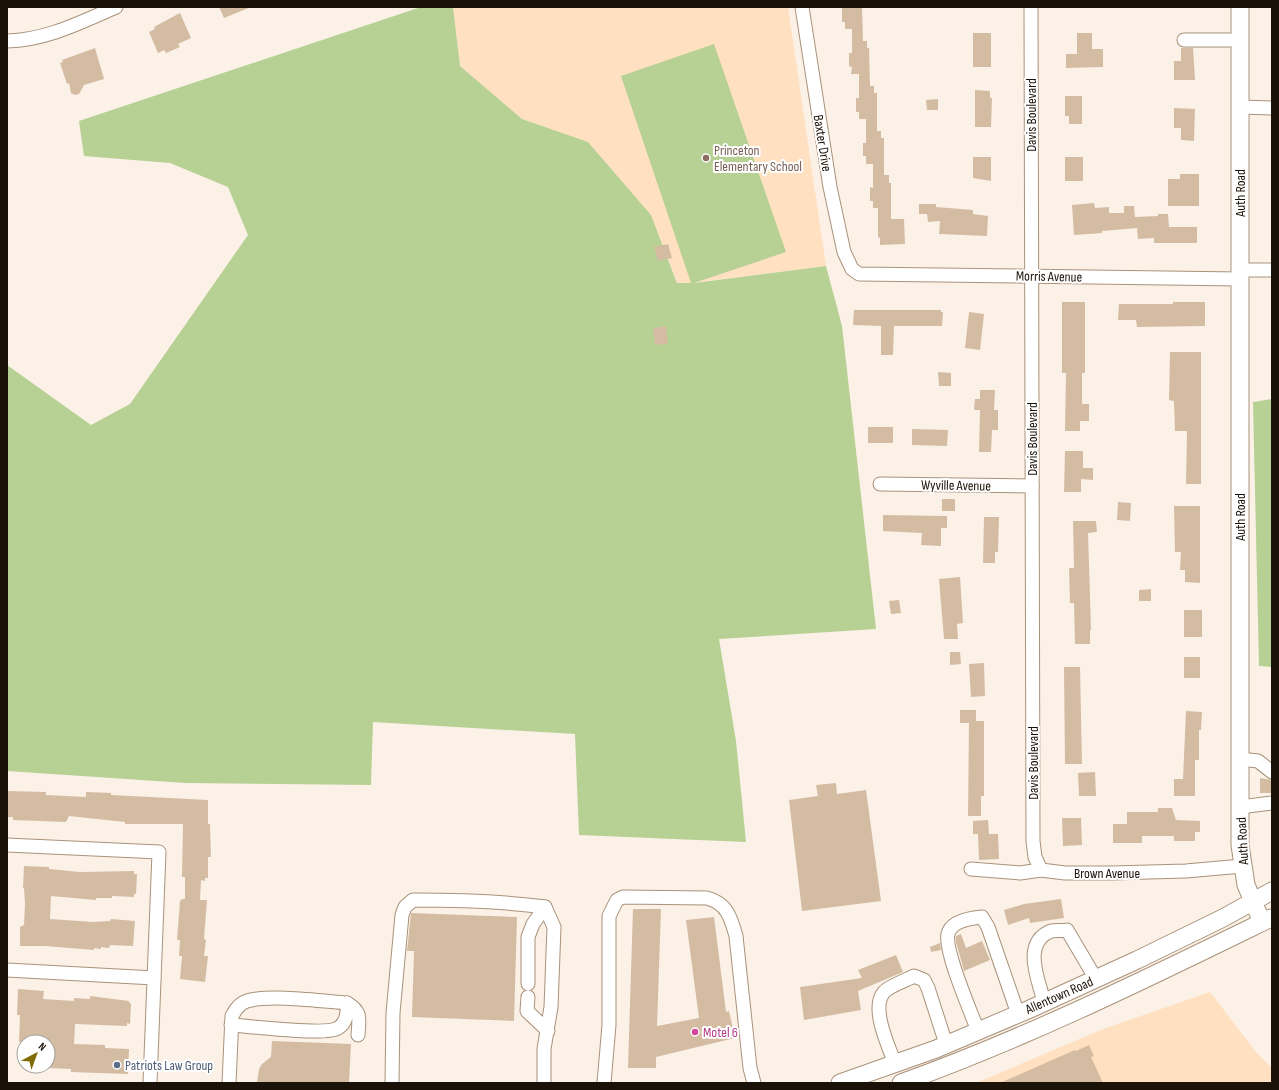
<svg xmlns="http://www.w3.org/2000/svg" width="1279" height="1090" viewBox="0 0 1279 1090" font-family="'Sofia Sans Condensed',sans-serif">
  <rect width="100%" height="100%" fill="#fbf1e7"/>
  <g fill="#ffe1c1">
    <path d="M453 7H788L826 266 692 283 678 284 651 215 588 142 522 119 460 66Z"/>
    <path d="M1210 992 1256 1052 1272 1068V1083H976L1103 1029Z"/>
  </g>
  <g fill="#b7d094">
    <path d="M421 7H453L460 66 522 119 588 142 651 215 677 283H691L621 76 714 44 786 252 694 283 826 266 842 326 876 629 719 639 736 741 746 842 579 835 575 734 373 722 371 785 186 783 7 771V365L91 425 130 404 248 235 228 187 170 163 84 156 79 121Z"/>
    <path d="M1272 399V667L1259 666 1253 402Z"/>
  </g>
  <g fill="#d4bca3">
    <path d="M219 7H251L224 18Z"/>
    <path d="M845 7H862L863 41H867V48H869L870 86H874V93H877V131H881V138H884V175H889V183H891V219H904L905 244 880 245V238L878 237V208H873V201H870V187L873 188V164H866V156H863V143H866V119H859V112H856V98H859V74H851L852 67 849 66V53H852V29H845V22H842V8Z"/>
    <path d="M180 13 191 38 178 44 180 47 166 53 164 50 158 53 149 32 155 29 154 27Z"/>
    <rect x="973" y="33" width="18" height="34"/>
    <path d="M1077 33H1092V49H1103V67L1066 68V54H1077Z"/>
    <path d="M95 48 104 79 84 85 79 94 75 95 71 93 69 83 67 84 60 63 63 62 62 60Z"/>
    <path d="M1181 48H1193L1195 80H1174V61H1181Z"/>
    <path d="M975 90 990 91V98H992L991 127H975Z"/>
    <path d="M1065 96H1082V124H1069V116H1065Z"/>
    <path d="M938 99V110H927L926 100Z"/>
    <path d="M1174 108 1195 109 1194 141 1181 140V128H1174Z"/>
    <path d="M973 157H991V181L973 178Z"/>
    <rect x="1065" y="157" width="18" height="24"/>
    <path d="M1180 174H1199V206H1168V179H1180Z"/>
    <path d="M1094 203 1095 208 1109 207V213H1124V206H1134L1135 217 1158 216V214H1168L1169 227H1197V243H1154V238L1138 239 1137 228 1102 231V233L1074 235 1072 205Z"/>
    <path d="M919 204H936V207L973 210V214L988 216 987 236 939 234 940 221 928 222 927 214H919Z"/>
    <path d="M668 244 672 258 658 261 654 247Z"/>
    <path d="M1062 302H1085V373H1082V404H1089V421H1080V431H1065L1066 373H1062Z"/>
    <path d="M1173 302H1205V326L1137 327 1136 320H1118L1119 304H1173Z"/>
    <path d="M854 310H941V312H943L942 326H894L893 355H881V326L853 325Z"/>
    <path d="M969 312 984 314 980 350 965 348Z"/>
    <path d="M666 326 668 344 655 345 653 328Z"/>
    <path d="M1170 352H1201V484H1186L1187 431H1175L1174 401 1169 400Z"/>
    <path d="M938 372 951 373V386H939Z"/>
    <path d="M980 390H995L994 410H998V430H992L991 452H979L980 410H974L975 399H980Z"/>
    <rect x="868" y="427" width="25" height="16"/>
    <path d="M912 429 948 430 947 446 912 445Z"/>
    <path d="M1065 451H1083V468H1093V480L1081 479V492H1064Z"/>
    <rect x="942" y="499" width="13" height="12"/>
    <path d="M1118 502 1131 503 1130 521 1117 520Z"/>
    <path d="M1174 506H1200V583L1185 582V570H1180L1181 552H1175Z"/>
    <path d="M883 515 947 516V528H941V546L921 545 922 533 883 531Z"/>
    <path d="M984 517H999L998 552H995V563H983Z"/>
    <path d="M1073 521H1096L1097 532 1088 533 1091 630H1090V644H1075L1074 603H1070L1069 568H1074Z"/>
    <path d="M960 577 963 623 957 624 958 639H944L939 579Z"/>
    <path d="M1151 589V601H1139V590Z"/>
    <path d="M899 600 901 613 891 614 889 601Z"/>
    <rect x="1184" y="610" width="18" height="27"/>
    <path d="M950 652H960L961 664 950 665Z"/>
    <rect x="1184" y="657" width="16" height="21"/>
    <path d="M984 663 985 696 971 697 969 664Z"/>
    <path d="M1064 667H1080L1082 764H1065Z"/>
    <path d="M960 710H976V721H984V796H981V816H968L969 723H960Z"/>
    <path d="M1186 711 1202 712 1201 730H1199V760H1195V796H1174V779H1183Z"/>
    <path d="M1095 772 1096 796H1079L1078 773Z"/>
    <path d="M1260 778 1272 780V793H1260Z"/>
    <path d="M836 783 837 794 866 790 881 901 802 911 789 800 818 796 816 785Z"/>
    <path d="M7 791 46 792V795L86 797V792L111 793V795L208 800V824H210L211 857H208V878H205V881L201 880 200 900H207L204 939 206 940 204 956H208L205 982 180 979 182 956H179L180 940H177L180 901 182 899H185V877H182L183 824H125V822L69 816 66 822 13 820V817H7Z"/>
    <path d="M1158 808H1172L1176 820 1200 821V832H1195V841H1174V836H1142V843H1113V824H1127V812H1158Z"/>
    <path d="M1062 818H1081L1082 845 1063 846Z"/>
    <path d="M988 820 989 834H998L999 859 979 860 978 834H973V821Z"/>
    <path d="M24 866 49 867V869L80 872 134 871V874H137L136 894H134V897L112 896V898H96V900L51 896 50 919 93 922 110 921 111 919 135 921 133 946 110 945 109 948 101 947V949L94 948V950L45 946H20V927L24 925 25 904 24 888H23Z"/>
    <path d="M1061 899 1064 918 1030 923 1029 918 1008 925 1004 910 1024 904Z"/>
    <path d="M633 909H661L657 1026 699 1018 686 920 714 917 726 1012 729 1011 735 1038 656 1057V1068H628Z"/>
    <path d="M411 913 517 917 514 1021 412 1017 414 951H407Z"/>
    <path d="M961 934 966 948 982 941 990 960 964 971 956 942V936Z"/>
    <path d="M940 943 941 950 931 952 930 947Z"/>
    <path d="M896 955 903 972 858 991 861 1010 804 1020 800 987 862 978 858 970Z"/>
    <path d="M18 989 44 991 43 999 74 1001V998L90 999V996L129 1001V1003H131L130 1024 127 1023V1026L75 1024 74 1044 105 1045V1048L129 1049 128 1074 71 1072V1069L48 1068V1042H19L20 1015H17Z"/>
    <path d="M272 1041 351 1044 349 1083H257L259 1069 262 1064 271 1057Z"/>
    <path d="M1089 1045 1094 1056 1091 1057 1103 1083H1000L1075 1050 1076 1051Z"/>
  </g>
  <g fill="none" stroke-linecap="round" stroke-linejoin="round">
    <defs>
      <g id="minor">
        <path d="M802 7 830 187 844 252 852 269 859 274 1240 279"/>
        <path d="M1031 7 1033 841 1035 857 1041 870"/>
        <path d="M1184 40H1240"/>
        <path d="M7 41C47 40 81 22 116 7"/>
        <path d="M1240 107 1272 108"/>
        <path d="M1240 270H1272"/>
        <path d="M880 484 1032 486"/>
        <path d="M1240 759 1258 761 1272 772"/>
        <path d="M1240 807 1272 803"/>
        <path d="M7 845 159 852 150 1083"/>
        <path d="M971 869 1020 873 1041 870 1065 873H1112L1186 871 1242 866"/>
        <path d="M7 970 154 978"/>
        <path d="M528 984V937L533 924 545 907"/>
        <path d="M528 997 527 1011 548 1031"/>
        <path d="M1044 1002C1039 981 1021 943 1051 931 1055 930 1062 931 1067 930L1096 979"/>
        <path d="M231 1025C249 1026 326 1036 338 1028 346 1024 348 1012 347 1003"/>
        <path d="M978 1031C971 1012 944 951 948 934 951 921 971 918 982 917L988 927 1018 1014"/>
        <path d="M895 1064C889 1047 870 1008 884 992 889 986 907 980 914 976L924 980 928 988 946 1044"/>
        <path d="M229 1083 232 1016C235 1010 240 1003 247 1001 269 994 322 1001 347 1003 362 1012 359 1018 358 1035"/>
        <path d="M392 1083 393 1013 402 915 405 907 413 900C457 900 501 901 545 907L554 927 551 1007 544 1049V1083"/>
        <path d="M604 1083 609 1025V916L617 900 623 897 707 898C727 903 731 918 736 936L750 1068 754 1083"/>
      </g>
      <g id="major">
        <path d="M1240 7V845L1246 885 1262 922"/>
        <path d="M840 1083 936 1049 1030 1009 1137 960 1223 918 1272 891"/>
        <path d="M901 1083C1029 1037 1150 977 1271 918"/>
      </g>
    </defs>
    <use href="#minor" stroke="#a9927a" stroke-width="15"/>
    <use href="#major" stroke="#a9927a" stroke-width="19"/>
    <use href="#minor" stroke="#fff" stroke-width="13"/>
    <use href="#major" stroke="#fff" stroke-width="17"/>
  </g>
  <circle fill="#8d6e63" stroke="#fff" stroke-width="1.5" cx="706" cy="158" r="4"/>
  <circle fill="#d1479c" stroke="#fff" stroke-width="1.5" cx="695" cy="1032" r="4"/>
  <circle fill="#5c6f8a" stroke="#fff" stroke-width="1.5" cx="117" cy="1065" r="4"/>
  <g text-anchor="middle" stroke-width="4" stroke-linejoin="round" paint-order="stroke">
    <g font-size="14" fill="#1a1108" stroke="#fff">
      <text transform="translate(1031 115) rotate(-90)" y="5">Davis Boulevard</text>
      <text transform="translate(823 143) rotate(81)" y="5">Baxter Drive</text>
      <text transform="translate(1240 193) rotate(-90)" y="5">Auth Road</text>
      <text transform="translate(1049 276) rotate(1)" y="5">Morris Avenue</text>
      <text transform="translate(1032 439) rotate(-90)" y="5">Davis Boulevard</text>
      <text transform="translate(956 485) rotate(1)" y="5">Wyville Avenue</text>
      <text transform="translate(1240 517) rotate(-90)" y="5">Auth Road</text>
      <text transform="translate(1033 763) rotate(-90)" y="5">Davis Boulevard</text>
      <text transform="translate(1242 841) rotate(-93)" y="5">Auth Road</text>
      <text x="1107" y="878">Brown Avenue</text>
      <text transform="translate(1059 995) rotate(-24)" y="5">Allentown Road</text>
    </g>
    <g font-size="14" fill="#785e54" stroke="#fff" text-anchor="start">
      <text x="714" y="155">Princeton<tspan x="714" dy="16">Elementary School</tspan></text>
    </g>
    <g font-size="14" fill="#b23c85" stroke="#fff" text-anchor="start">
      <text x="703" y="1037">Motel 6</text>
    </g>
    <g font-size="14" fill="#4e5e75" stroke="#fff" text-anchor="start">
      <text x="125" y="1070">Patriots Law Group</text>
    </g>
  </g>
  <rect width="1279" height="1090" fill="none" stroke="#1a1108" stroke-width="16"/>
  <g transform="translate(36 1054) rotate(41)"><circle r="19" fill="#ffffff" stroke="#a3a09c"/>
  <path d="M0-3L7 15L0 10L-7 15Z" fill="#816b05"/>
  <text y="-6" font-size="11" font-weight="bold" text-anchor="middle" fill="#1a1108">N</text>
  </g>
</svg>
